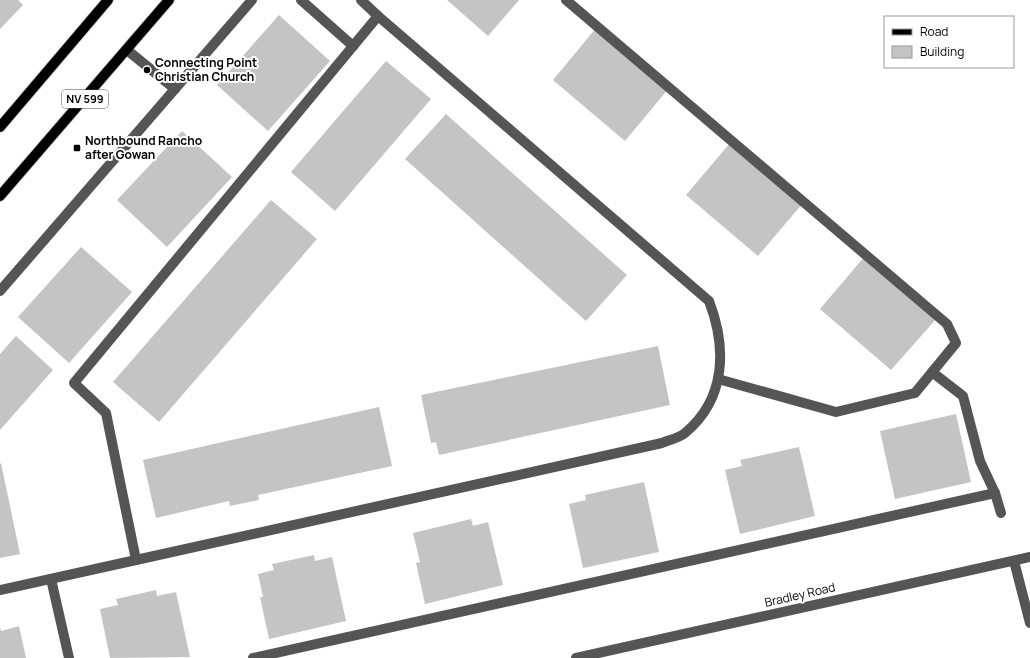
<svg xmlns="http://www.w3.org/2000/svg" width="1030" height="658" viewBox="0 0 1030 658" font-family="Manrope,sans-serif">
  <rect width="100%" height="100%" fill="#fff"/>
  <g fill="#c4c4c4">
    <path d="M0 0H18L23 5 0 29Z"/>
    <path d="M447 0H519L488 36Z"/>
    <path d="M279 15 330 61 268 131 217 85Z"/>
    <path d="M597 27 669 88 625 141 553 80Z"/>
    <path d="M386 61 431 99 335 211 291 172Z"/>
    <path d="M446 114 627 275 586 321 405 159Z"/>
    <path d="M182 131 232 177 167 247 117 200Z"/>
    <path d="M731 142 803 203 758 256 686 195Z"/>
    <path d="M271 200 317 239 159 422 113 382Z"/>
    <path d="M81 247 132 292 69 363 18 317Z"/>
    <path d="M865 256 937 318 891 370 820 309Z"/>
    <path d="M16 336 53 370 0 430V354Z"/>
    <path d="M658 346 670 405 439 455 436 442 431 443 421 395Z"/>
    <path d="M379 407 392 466 258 495 259 500 230 506 229 501 156 518 143 460Z"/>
    <path d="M956 414 971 482 895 499 880 431Z"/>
    <path d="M799 447 815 516 740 534 725 470 742 466 740 460Z"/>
    <path d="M1 463 20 554 0 558V464Z"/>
    <path d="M644 482 659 552 583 568 569 504 586 500 585 495Z"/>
    <path d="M471 519 473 526 488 522 503 585 425 604 416 563 420 562 413 533Z"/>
    <path d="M314 555 315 561 332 557 346 621 269 639 260 597H263L258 574 274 570 272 564Z"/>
    <path d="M156 590 157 596 176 592 190 657 110 658 100 609 118 605 116 599Z"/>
    <path d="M19 626 26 658H0V627L1 631Z"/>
  </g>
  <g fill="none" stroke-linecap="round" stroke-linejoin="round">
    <defs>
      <g id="major">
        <path d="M0 127 108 0"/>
        <path d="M0 196 169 0"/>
      </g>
    </defs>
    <use href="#major" stroke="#dbdbdb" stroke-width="12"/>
    <g stroke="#555" stroke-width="10">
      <path d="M301 0 353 46"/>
      <path d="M566 0 947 324 956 343 915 393 836 412 718 379"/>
      <path d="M127 50 175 89"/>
      <path d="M0 291 252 0"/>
      <path d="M932 372 963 396 980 461 995 493"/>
      <path d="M136 560 662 443C669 440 679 438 685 433 726 399 727 348 709 301L378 16"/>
      <path d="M1014 561 1030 623"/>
      <path d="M51 579 69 658"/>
      <path d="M0 590 136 560 106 413 74 383 378 16 361 0"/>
      <path d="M253 658 995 493 1001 513"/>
      <path d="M576 658 1030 557"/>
    </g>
    <use href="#major" stroke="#000" stroke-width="10"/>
  </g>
  <g fill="#000" stroke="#fff" stroke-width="1.5">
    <circle cx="147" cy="70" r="4"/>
    <rect x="73" y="144" width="8" height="8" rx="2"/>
  </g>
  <g text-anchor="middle" stroke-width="4" stroke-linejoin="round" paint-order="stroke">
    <rect fill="#fff" stroke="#4c4c4c" stroke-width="1" x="62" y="90" width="46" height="18" rx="3"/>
    <g font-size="11" font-weight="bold" fill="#000">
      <text x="85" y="103">NV 599</text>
    </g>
    <g font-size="12" font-weight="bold" fill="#000" stroke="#fff" text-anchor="start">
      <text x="155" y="67">Connecting Point<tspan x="155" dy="14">Christian Church</tspan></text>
      <text x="85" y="145">Northbound Rancho<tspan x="85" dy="14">after Gowan</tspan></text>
    </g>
    <g font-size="12" fill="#000" stroke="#fff">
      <text transform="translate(800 595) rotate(-13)" y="4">Bradley Road</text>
    </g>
  </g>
  <rect x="884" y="16" width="130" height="52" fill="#ffffff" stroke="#999999"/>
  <rect x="892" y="29" width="20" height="6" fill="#000000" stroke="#999999"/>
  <text x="920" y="36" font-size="12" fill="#000000">Road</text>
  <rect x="892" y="46" width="20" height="12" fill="#c4c4c4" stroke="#999999"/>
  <text x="920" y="56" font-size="12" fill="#000000">Building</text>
</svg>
